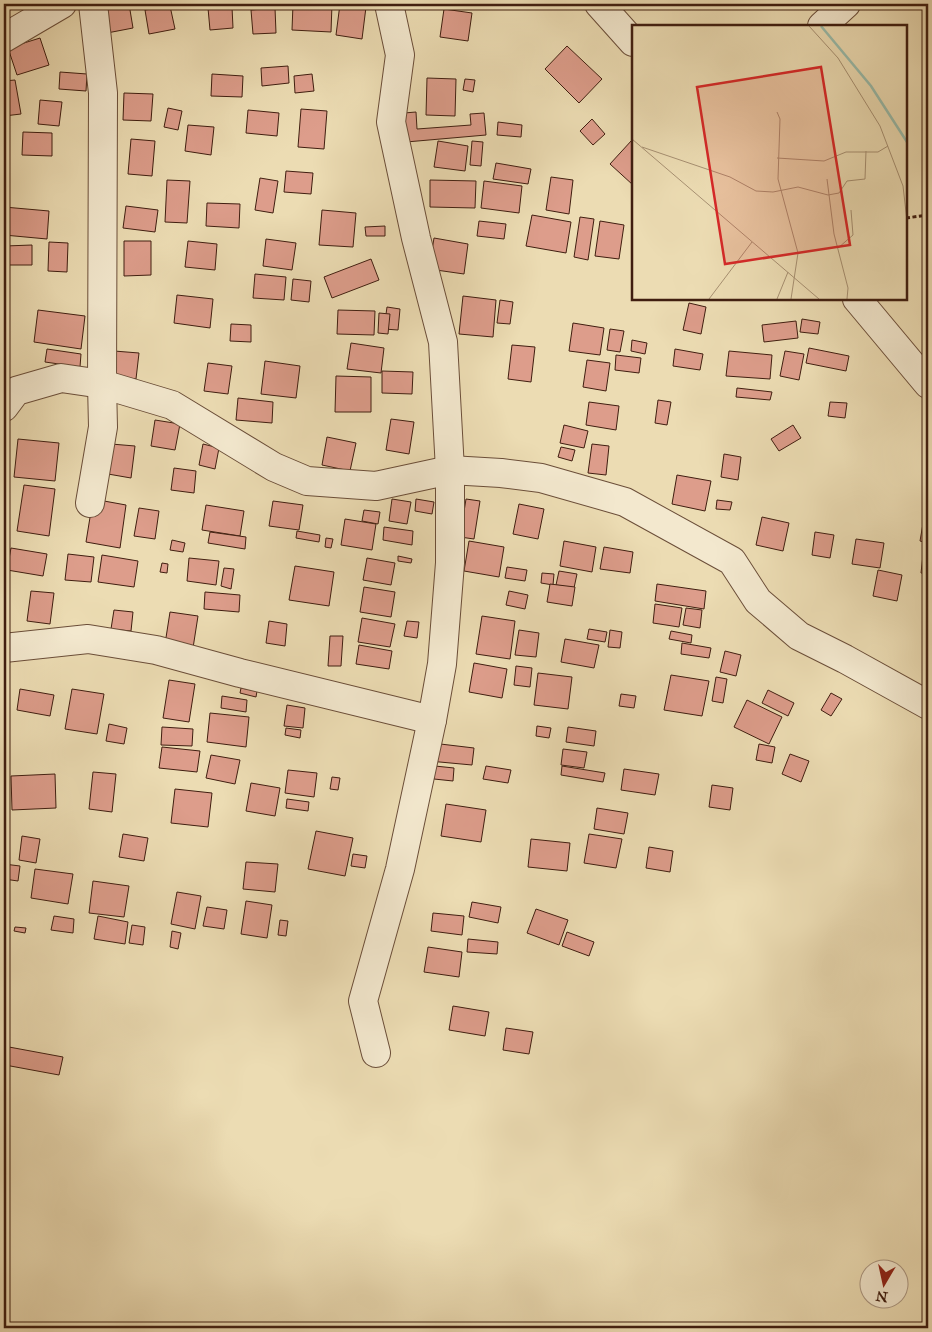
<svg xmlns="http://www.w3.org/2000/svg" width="932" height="1332" viewBox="0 0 932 1332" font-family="'IM FELL Great Primer',serif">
  <rect width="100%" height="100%" fill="#ecdcb3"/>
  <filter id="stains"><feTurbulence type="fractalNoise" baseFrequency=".004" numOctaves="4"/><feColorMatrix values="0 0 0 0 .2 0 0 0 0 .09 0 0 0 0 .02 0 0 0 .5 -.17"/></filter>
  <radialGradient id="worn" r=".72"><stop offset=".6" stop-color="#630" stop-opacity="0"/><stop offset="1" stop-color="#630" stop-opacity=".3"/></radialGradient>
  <g fill="#dd9d8b" stroke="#401e10">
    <path d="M102 4H129L133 28 107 33Z"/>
    <path d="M293 4H332L331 32 292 30Z"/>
    <path d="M340 4 366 7 362 39 336 35Z"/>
    <path d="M170 6 175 29 149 34 145 10Z"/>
    <path d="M232 7 233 28 210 30 208 8Z"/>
    <path d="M275 8 276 33 253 34 251 10Z"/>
    <path d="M444 9 472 13 468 41 440 37Z"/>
    <path d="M40 38 49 65 17 75 8 48Z"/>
    <path d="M567 46 602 79 579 103 545 69Z"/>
    <path d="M288 66 289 83 262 86 261 68Z"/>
    <path d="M60 72 87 74 86 91 59 89Z"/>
    <path d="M212 74 243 76 242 97 211 96Z"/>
    <path d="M312 74 314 91 295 93 294 76Z"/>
    <path d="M427 78 456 79 455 116 426 115Z"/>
    <path d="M465 79 475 80 473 92 463 90Z"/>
    <path d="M15 80 21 114 4 116V81Z"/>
    <path d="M124 93 153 94 151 121 123 120Z"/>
    <path d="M40 100 62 102 59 126 38 124Z"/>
    <path d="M168 108 182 111 178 130 164 127Z"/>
    <path d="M301 109 327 111 324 149 298 147Z"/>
    <path d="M248 110 279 113 277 136 246 133Z"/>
    <path d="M416 112 417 129 471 125 470 114 484 113 486 135 406 142 404 113Z"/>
    <path d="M592 119 605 134 593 145 580 131Z"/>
    <path d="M498 122 522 125 521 137 497 135Z"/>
    <path d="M188 125 214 127 211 155 185 151Z"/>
    <path d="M23 132 52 133V156L22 155Z"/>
    <path d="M131 139 155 141 152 176 128 174Z"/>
    <path d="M632 140 633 141V185L610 164Z"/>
    <path d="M438 141 468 146 465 171 434 167Z"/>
    <path d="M472 141 483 142 481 166 470 165Z"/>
    <path d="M496 163 531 169 528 184 493 179Z"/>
    <path d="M286 171 313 173 311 194 284 192Z"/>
    <path d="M551 177 573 180 569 214 546 210Z"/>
    <path d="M260 178 278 181 273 213 255 210Z"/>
    <path d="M167 180 190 181 187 223 165 222Z"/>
    <path d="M430 180 476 181 475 208 430 207Z"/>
    <path d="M484 181 522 186 519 213 481 208Z"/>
    <path d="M207 203 240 204 239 228 206 226Z"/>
    <path d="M126 206 158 210 155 232 123 228Z"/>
    <path d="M4 207 49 211 47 239 4 235Z"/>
    <path d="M322 210 356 213 353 247 319 245Z"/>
    <path d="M532 215 571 222 566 253 526 246Z"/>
    <path d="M580 217 594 219 588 260 574 257Z"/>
    <path d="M479 221 506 224 504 239 477 236Z"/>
    <path d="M600 221 624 225 619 259 595 256Z"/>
    <path d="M385 226V236H366L365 227Z"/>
    <path d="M434 238 468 244 464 274 429 269Z"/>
    <path d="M266 239 296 243 292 270 263 266Z"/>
    <path d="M124 241H151V275L124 276Z"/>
    <path d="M188 241 217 244 215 270 185 267Z"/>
    <path d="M49 242 68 243 67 272 48 271Z"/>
    <path d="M32 245V265H6L5 246Z"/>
    <path d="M371 259 379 280 332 298 324 277Z"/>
    <path d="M255 274 286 277 284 300 253 298Z"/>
    <path d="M293 279 311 281 309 302 291 300Z"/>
    <path d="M177 295 213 299 210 328 174 323Z"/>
    <path d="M463 296 496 300 493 337 459 334Z"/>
    <path d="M500 300 513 302 510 324 497 323Z"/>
    <path d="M689 303 706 307 701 334 683 330Z"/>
    <path d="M387 307 400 309 398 330 384 329Z"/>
    <path d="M38 310 85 316 81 349 34 342Z"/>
    <path d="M338 310 375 311 374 335 337 334Z"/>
    <path d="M379 313 390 314 388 334 378 333Z"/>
    <path d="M802 319 820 322 818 334 800 332Z"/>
    <path d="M796 321 798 338 764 342 762 325Z"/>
    <path d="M573 323 604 328 600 355 569 351Z"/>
    <path d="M231 324 251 325V342L230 341Z"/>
    <path d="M610 329 624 331 620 352 607 350Z"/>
    <path d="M632 340 647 343 645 354 631 351Z"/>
    <path d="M351 343 384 348 381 373 347 369Z"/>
    <path d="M512 345 535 347 531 382 508 379Z"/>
    <path d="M809 348 849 356 846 371 806 363Z"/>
    <path d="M47 349 81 354 80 367 45 362Z"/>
    <path d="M675 349 703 354 700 370 673 366Z"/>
    <path d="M114 351 139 353 136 379 111 376Z"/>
    <path d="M729 351 772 355 770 379 726 376Z"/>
    <path d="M785 351 804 354 799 380 780 376Z"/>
    <path d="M616 355 641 358 639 373 615 370Z"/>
    <path d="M587 360 610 363 606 391 583 387Z"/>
    <path d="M265 361 300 366 296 398 261 394Z"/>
    <path d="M208 363 232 366 228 394 204 391Z"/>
    <path d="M382 371 413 372 412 394 382 393Z"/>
    <path d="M336 376 371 377V412H335Z"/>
    <path d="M737 388 772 392 770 400 736 397Z"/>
    <path d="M238 398 273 402 272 423 236 420Z"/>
    <path d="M658 400 671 402 667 425 655 423Z"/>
    <path d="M589 402 619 406 616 430 586 425Z"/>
    <path d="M830 402 847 403 845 418 828 416Z"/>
    <path d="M391 419 414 422 409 454 386 450Z"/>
    <path d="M155 420 180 424 175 450 151 446Z"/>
    <path d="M564 425 588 431 584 448 560 443Z"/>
    <path d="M793 425 801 438 779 451 771 439Z"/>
    <path d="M327 437 356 443 350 471 322 465Z"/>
    <path d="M18 439 59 443 55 481 14 477Z"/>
    <path d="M111 444 135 446 131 478 108 474Z"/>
    <path d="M203 444 219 448 215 469 199 465Z"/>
    <path d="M592 444 609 446 606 475 588 473Z"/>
    <path d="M561 447 575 450 572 461 558 457Z"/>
    <path d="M724 454 741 457 738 480 721 477Z"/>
    <path d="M174 468 196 471 194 493 171 490Z"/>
    <path d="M677 475 711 481 705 511 672 504Z"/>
    <path d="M24 485 55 489 49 536 17 531Z"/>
    <path d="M4 498 8 499 5 516H4Z"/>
    <path d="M93 499 126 505 120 548 86 542Z"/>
    <path d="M392 499 411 502 407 524 389 521Z"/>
    <path d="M416 499 434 502 432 514 415 511Z"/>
    <path d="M466 499 480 501 474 539 460 537Z"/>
    <path d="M717 500 732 502 730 510 716 509Z"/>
    <path d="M273 501 303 505 299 530 269 526Z"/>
    <path d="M519 504 544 509 538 539 513 534Z"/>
    <path d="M206 505 244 511 240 536 202 530Z"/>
    <path d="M139 508 159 511 155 539 134 536Z"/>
    <path d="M364 510 380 512 378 524 362 521Z"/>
    <path d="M925 512 928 513V543L920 541Z"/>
    <path d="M762 517 789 523 783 551 756 545Z"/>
    <path d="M345 519 376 524 372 550 341 545Z"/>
    <path d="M384 527 413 531 412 545 383 540Z"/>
    <path d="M297 531 320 535 319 542 296 538Z"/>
    <path d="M210 532 246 537 245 549 208 543Z"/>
    <path d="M815 532 834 535 830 558 812 555Z"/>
    <path d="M326 538 333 539 331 548 325 547Z"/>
    <path d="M856 539 884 543 880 568 852 564Z"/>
    <path d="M172 540 185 543 183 552 170 550Z"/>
    <path d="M469 541 504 547 499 577 464 571Z"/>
    <path d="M564 541 596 547 592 572 560 566Z"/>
    <path d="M604 547 633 552 630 573 600 569Z"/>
    <path d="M11 548 47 554 43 576 7 570Z"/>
    <path d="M68 554 94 557 91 582 65 580Z"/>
    <path d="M102 555 138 561 134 587 98 582Z"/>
    <path d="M923 555 928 556V574L921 573Z"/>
    <path d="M398 556 412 559 411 563 398 561Z"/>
    <path d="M189 558 219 561 216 585 187 581Z"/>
    <path d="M367 558 395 563 391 585 363 580Z"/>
    <path d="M162 563 168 564 167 573 160 572Z"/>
    <path d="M295 566 334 572 329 606 289 600Z"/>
    <path d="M507 567 527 570 525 581 505 578Z"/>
    <path d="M224 568 234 569 231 589 221 586Z"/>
    <path d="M878 570 902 575 897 601 873 596Z"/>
    <path d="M559 571 577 574 574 588 556 585Z"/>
    <path d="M542 573 554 574 553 585 541 583Z"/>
    <path d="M550 584 575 587 572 606 547 602Z"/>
    <path d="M657 584 706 591 704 609 655 601Z"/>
    <path d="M364 587 395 592 391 617 360 612Z"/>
    <path d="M31 591 54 593 50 624 27 621Z"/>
    <path d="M509 591 528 595 525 609 506 605Z"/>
    <path d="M205 592 240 595 239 612 204 609Z"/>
    <path d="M655 604 682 608 679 627 653 623Z"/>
    <path d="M686 608 702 610 700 628 683 625Z"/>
    <path d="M114 610 133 612 131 631 111 629Z"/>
    <path d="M170 612 198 616 193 648 165 644Z"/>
    <path d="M482 616 515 621 510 659 476 654Z"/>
    <path d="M362 618 395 624 390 647 358 642Z"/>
    <path d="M269 621 287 624 285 646 266 643Z"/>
    <path d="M407 621 419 622 417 638 404 636Z"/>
    <path d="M589 629 607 632 605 642 587 639Z"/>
    <path d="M519 630 539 633 536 657 515 655Z"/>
    <path d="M610 630 622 632 620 648 608 647Z"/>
    <path d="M671 631 692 635 691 643 669 639Z"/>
    <path d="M330 636H343L341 666H328Z"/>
    <path d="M565 639 599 645 594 668 561 662Z"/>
    <path d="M682 643 711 648 709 658 681 654Z"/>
    <path d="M359 645 392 651 389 669 356 664Z"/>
    <path d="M725 651 741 655 736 676 720 672Z"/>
    <path d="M4 660H7L4 685Z"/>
    <path d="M474 663 507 669 502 698 469 692Z"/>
    <path d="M516 666 532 668 530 687 514 685Z"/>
    <path d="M538 673 572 677 568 709 534 705Z"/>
    <path d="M671 675 709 681 702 716 664 710Z"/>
    <path d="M716 677 727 679 723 703 712 701Z"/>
    <path d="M169 680 195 684 189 722 163 718Z"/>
    <path d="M241 688 257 691 256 697 240 693Z"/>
    <path d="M20 689 54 695 50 716 17 710Z"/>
    <path d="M72 689 104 694 97 734 65 729Z"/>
    <path d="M768 690 794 703 788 716 762 703Z"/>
    <path d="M831 693 842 699 831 716 821 710Z"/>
    <path d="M621 694 636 696 634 708 619 706Z"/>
    <path d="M222 696 247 700 246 712 221 708Z"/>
    <path d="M747 700 782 717 769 744 734 727Z"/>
    <path d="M4 701 8 702 6 716H4Z"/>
    <path d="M287 705 305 708 303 728 284 726Z"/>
    <path d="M210 713 249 717 246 747 207 742Z"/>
    <path d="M109 724 127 728 124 744 106 741Z"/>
    <path d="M537 726 551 728 549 738 536 736Z"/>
    <path d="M162 727 193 729 192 746 161 745Z"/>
    <path d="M568 727 596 731 594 746 566 742Z"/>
    <path d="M286 728 301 730 300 738 285 735Z"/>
    <path d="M432 743 474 748 472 765 429 761Z"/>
    <path d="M759 744 775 747 772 763 756 760Z"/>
    <path d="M162 747 200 751 197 772 159 768Z"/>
    <path d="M563 749 587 752 584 768 561 765Z"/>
    <path d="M790 754 809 761 801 782 782 774Z"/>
    <path d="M211 755 240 760 235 784 206 778Z"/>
    <path d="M435 766 454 768 453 781 434 779Z"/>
    <path d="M486 766 511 770 508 783 483 779Z"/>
    <path d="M562 766 605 773 603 782 561 775Z"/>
    <path d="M624 769 659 774 655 795 621 790Z"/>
    <path d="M288 770 317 773 314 797 285 793Z"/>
    <path d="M93 772 116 774 112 812 89 809Z"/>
    <path d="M55 774 56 808 12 810 11 776Z"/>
    <path d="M332 777 340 778 338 790 330 789Z"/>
    <path d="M251 783 280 788 275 816 246 811Z"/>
    <path d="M712 785 733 788 730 810 709 807Z"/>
    <path d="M175 789 212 793 208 827 171 823Z"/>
    <path d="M287 799 309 802 308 811 286 808Z"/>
    <path d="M446 804 486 810 481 842 441 836Z"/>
    <path d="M597 808 628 813 624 834 594 829Z"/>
    <path d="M316 831 353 838 345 876 308 869Z"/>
    <path d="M123 834 148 838 144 861 119 857Z"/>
    <path d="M589 834 622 839 616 868 584 863Z"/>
    <path d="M22 836 40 839 36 863 19 860Z"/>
    <path d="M531 839 570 843 567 871 528 867Z"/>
    <path d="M649 847 673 851 670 872 646 868Z"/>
    <path d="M353 854 367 856 365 868 351 866Z"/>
    <path d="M246 862 278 864 275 892 243 889Z"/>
    <path d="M4 864 20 866 18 881 4 879Z"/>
    <path d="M35 869 73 874 68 904 31 898Z"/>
    <path d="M93 881 129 886 124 917 89 913Z"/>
    <path d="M177 892 201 896 195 929 171 924Z"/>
    <path d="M246 901 272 905 267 938 241 934Z"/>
    <path d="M472 902 501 907 498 923 469 917Z"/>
    <path d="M207 907 227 910 224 929 203 926Z"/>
    <path d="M536 909 568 920 559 945 527 933Z"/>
    <path d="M433 913 464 916 462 935 431 931Z"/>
    <path d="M54 916 74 919 73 933 51 930Z"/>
    <path d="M98 916 128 922 125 944 94 939Z"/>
    <path d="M280 920 288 921 286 936 278 935Z"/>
    <path d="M132 925 145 927 143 945 129 943Z"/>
    <path d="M15 927 26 928 25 933 14 931Z"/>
    <path d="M172 931 181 933 178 949 170 947Z"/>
    <path d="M567 932 594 942 589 956 562 946Z"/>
    <path d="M468 939 498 942 497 954 467 952Z"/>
    <path d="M428 947 462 952 459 977 424 972Z"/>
    <path d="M453 1006 489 1012 485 1036 449 1030Z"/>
    <path d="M506 1028 533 1032 529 1054 503 1050Z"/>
    <path d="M9 1047 63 1057 59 1075 5 1065Z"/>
  </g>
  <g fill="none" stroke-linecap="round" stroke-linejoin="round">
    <defs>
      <g id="minor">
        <path d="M599 4 633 42"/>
        <path d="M822 26 846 4"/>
        <path d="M4 38 62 4"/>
        <path d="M857 299 928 384"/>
        <path d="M4 407 16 391 61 378 102 384 172 405 274 467 307 481 376 486 450 470 501 473 541 478 625 502 732 561 758 601 799 636 845 659 928 705"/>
        <path d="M90 503 103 427 102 384 103 93 93 4"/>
        <path d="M4 648 88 639 156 650 240 673 432 720"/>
        <path d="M376 1053 363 1001 400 869 432 720 442 664 450 563V470L443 342 416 238 391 122 400 55 389 4"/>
      </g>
    </defs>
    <use href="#minor" stroke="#6b4e39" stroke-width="30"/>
    <path stroke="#401e10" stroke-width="3" stroke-dasharray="4 2.5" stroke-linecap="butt" d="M906 218 928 215"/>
    <use href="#minor" stroke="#f3e8ce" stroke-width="28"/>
  </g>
  <g transform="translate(632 25)">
    <rect width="275" height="275" fill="#ecdcb3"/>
    <path fill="none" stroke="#99bcab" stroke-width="2.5" d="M189 1 239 61 275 117"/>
    <path fill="none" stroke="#a79072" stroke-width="1" d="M177 1 206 33 248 101 271 161 275 196M145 87 148 94 146 154 166 228 159 274M0 114 187 274M10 122 98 152 124 166 141 167 166 162 196 170 207 168 215 156 233 154 234 126M145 133 192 136 214 127H246L256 121M195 154 202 209 216 263 215 274M206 223 221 210 219 185M77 274 120 217M145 274 156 247"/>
    <path fill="#d62828" fill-opacity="0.15" stroke="#d62828" stroke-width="2.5" d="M189 42 218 220 93 239 65 62Z"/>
    <rect width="275" height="275" fill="none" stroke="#401e10" stroke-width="2.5"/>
  </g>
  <rect width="932" height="1332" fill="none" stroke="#ecdcb3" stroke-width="20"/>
  <rect x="5" y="5" width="922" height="1322" fill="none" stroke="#401e10" stroke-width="2.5"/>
  <rect x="10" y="10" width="912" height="1312" fill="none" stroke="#401e10"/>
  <g transform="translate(884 1284) rotate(189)"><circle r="24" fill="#f3e8ce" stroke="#ab9782"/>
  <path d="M0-4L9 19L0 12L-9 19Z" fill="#8f2418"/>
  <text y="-8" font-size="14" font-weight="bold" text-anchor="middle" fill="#401e10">N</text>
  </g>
  <rect width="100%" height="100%" filter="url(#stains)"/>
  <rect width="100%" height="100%" fill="url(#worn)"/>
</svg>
